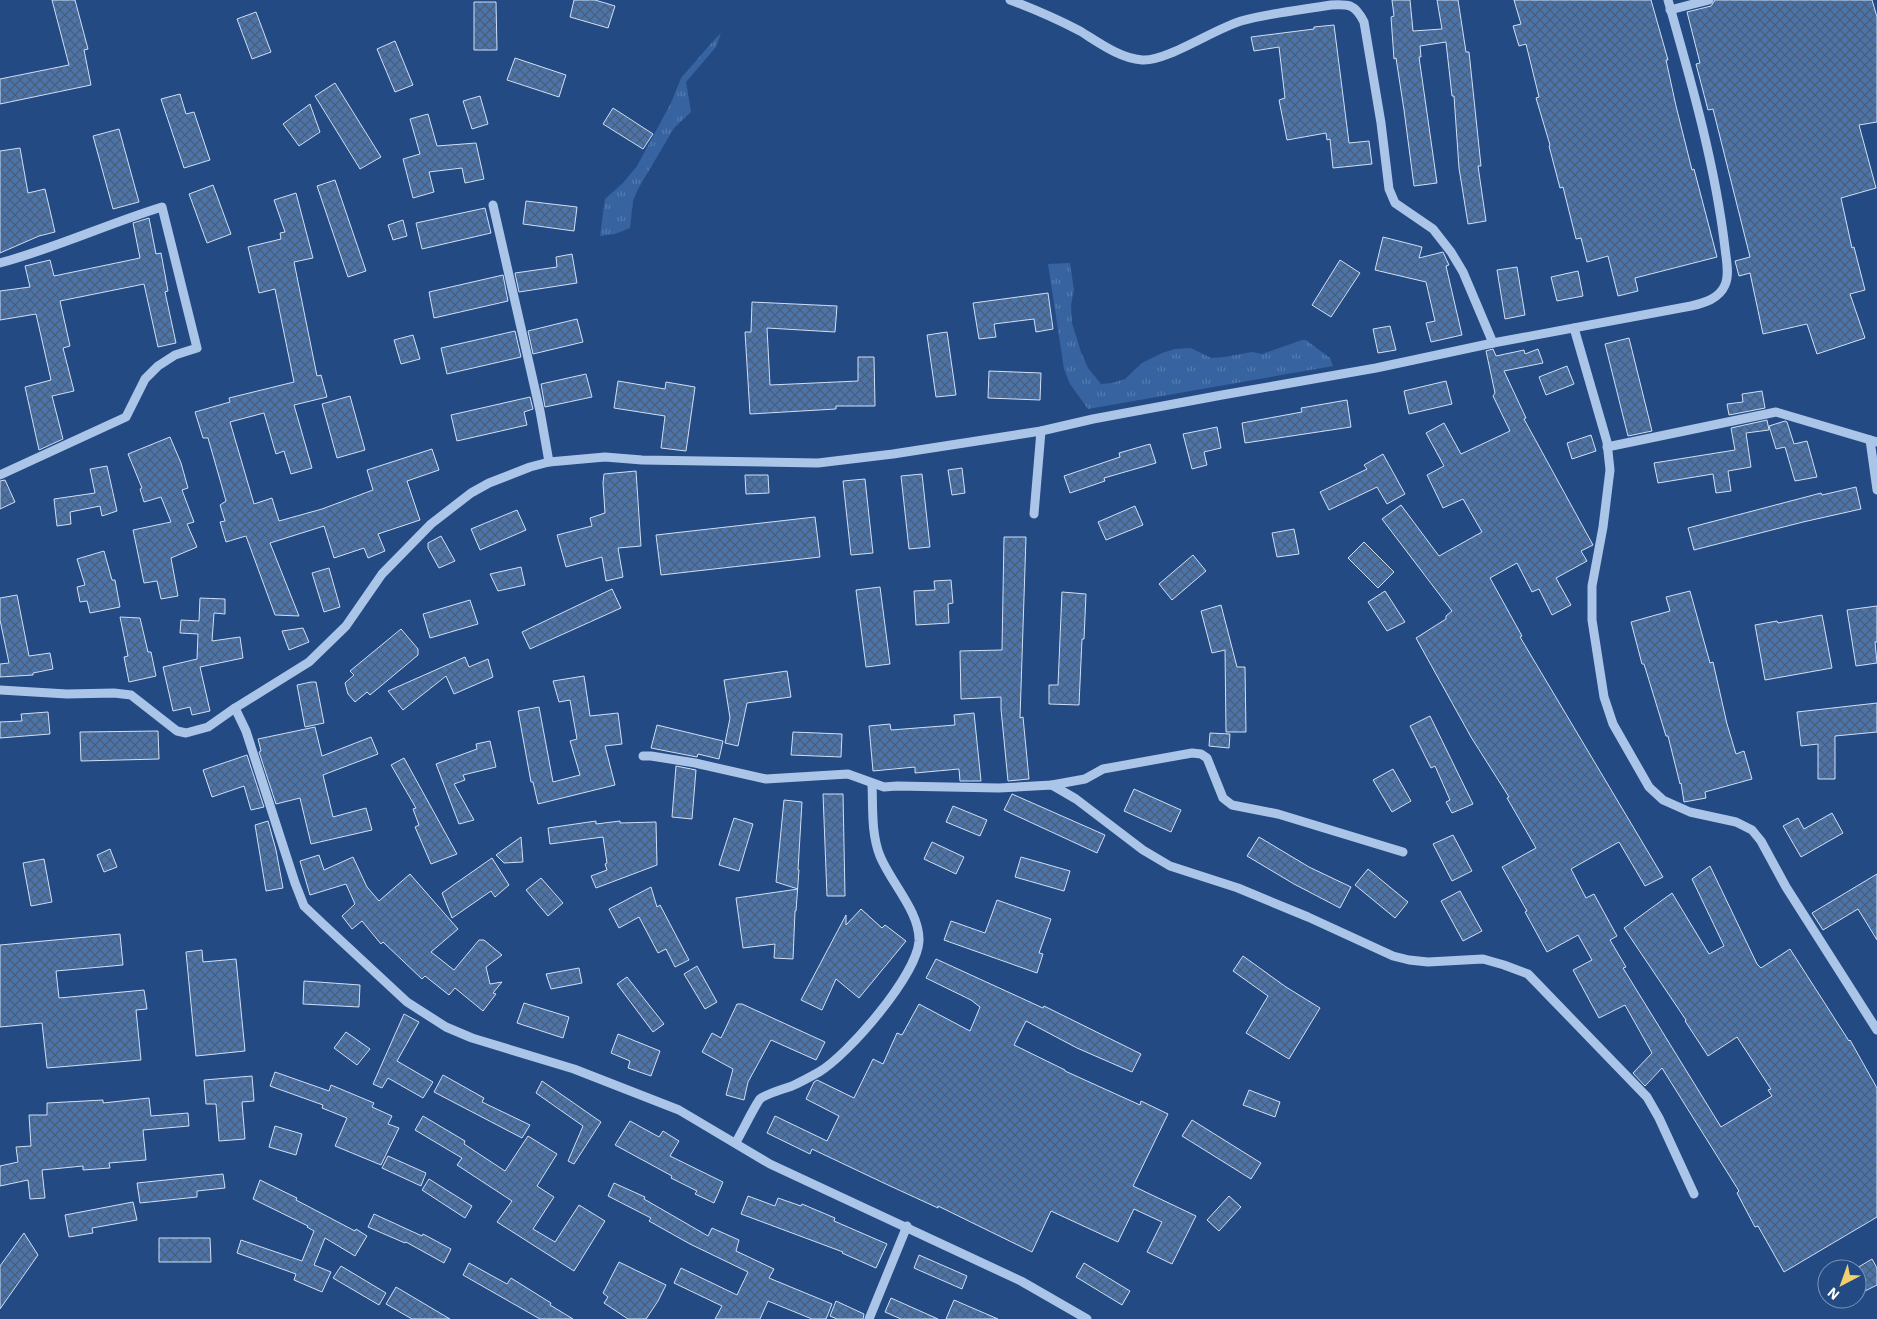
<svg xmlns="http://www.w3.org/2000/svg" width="1877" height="1319" viewBox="0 0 1877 1319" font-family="'IBM Plex Sans',sans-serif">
  <defs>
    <pattern id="grass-tufts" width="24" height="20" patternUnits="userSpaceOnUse" patternTransform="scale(1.25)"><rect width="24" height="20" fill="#3764a0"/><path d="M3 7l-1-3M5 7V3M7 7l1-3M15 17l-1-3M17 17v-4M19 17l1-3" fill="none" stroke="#557bae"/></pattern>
    <pattern id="building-cross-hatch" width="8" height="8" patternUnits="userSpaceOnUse" patternTransform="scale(1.25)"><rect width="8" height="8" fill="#4b74ab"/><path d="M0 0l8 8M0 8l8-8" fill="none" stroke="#4c5e77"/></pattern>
  </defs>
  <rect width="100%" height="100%" fill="#234a83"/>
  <g fill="url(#grass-tufts)">
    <path d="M721 33 716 47 686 82 691 112 674 128 638 189 633 201 630 228 615 234 600 236 605 199 623 183 637 166 671 103 681 78 715 39Z"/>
    <path d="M1070 263 1074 290 1071 305 1072 323 1081 352 1088 368 1101 384 1112 383 1125 379 1142 363 1162 353 1175 349 1191 348 1211 358 1224 357 1252 352 1262 354 1302 340H1306L1330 358 1333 366 1088 409 1070 384 1064 369 1048 264Z"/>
  </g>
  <g fill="url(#building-cross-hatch)" stroke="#cedff6">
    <path d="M52 0H75L88 49 84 50 91 85 0 104V79L69 65Z"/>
    <path d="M574 0H595L615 6 608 28 570 17Z"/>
    <path d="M1392 0H1410L1413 31 1442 29 1437 0H1458L1466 52H1469L1481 166H1478L1486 221 1468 224 1459 168 1454 96H1452L1446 42 1420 46 1421 57H1419L1437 183 1414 186 1404 110 1396 58 1394 59 1391 17 1394 16Z"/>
    <path d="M1514 0H1651L1668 60H1666L1676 106 1692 170 1694 169 1717 257 1635 278 1638 291 1618 296 1608 256 1587 262 1581 238 1576 239 1563 187 1560 188 1549 146 1550 145 1536 98 1539 97 1526 44 1519 46 1513 26 1521 24Z"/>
    <path d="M1715 0H1872L1877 17V122L1859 125 1876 188 1841 198 1852 248 1854 247 1865 290 1850 294 1865 338 1817 354 1807 324 1763 334 1750 273 1739 276 1735 261 1750 257 1713 109 1708 110 1696 64 1700 63 1687 12 1711 6Z"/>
    <path d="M474 2H496L497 50H474Z"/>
    <path d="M256 12 271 52 252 59 237 19Z"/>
    <path d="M1334 25 1349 143 1369 141 1372 164 1333 168 1330 139 1327 140 1326 133 1287 140 1279 100 1285 98 1279 47 1254 51 1251 37 1314 29V27Z"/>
    <path d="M395 41 413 85 395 92 377 49Z"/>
    <path d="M515 58 566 75 559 97 507 80Z"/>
    <path d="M335 83 381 157 360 169 315 96Z"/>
    <path d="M180 94 186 114 194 112 210 160 184 168 161 99Z"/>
    <path d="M480 96 488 124 472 129 463 101Z"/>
    <path d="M310 104 320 132 299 146 283 124Z"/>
    <path d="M613 108 653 134 643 149 603 124Z"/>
    <path d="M428 114 437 146 476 143 484 179 465 183 462 168 429 172 434 192 413 198 403 159 420 154 410 119Z"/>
    <path d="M119 129 139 202 113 209 93 136Z"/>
    <path d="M20 148 28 193 45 189 55 232 39 236 0 253V151Z"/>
    <path d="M335 180 366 271 348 277 317 186Z"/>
    <path d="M213 185 231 234 207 243 189 194Z"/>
    <path d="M296 193 313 258 294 262 317 376 321 375 327 397 294 405 312 468 291 474 284 451 276 454 264 413 230 422 254 504 272 498 279 521 322 509 373 490 367 470 432 449 439 470 407 481 420 520 378 534 385 551 368 558 364 548 334 558 324 526 270 543 299 616 275 615 246 536 226 542 220 522 225 521 220 505 226 501 208 438H203L195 412 230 402 229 398 294 382 275 289 259 293 248 247 281 239 280 233 285 232 274 200Z"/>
    <path d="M526 201 577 207 574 231 523 224Z"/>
    <path d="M485 208 491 233 422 249 416 223Z"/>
    <path d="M149 218 156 254 161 253 168 291 165 292 176 343 158 347 144 284 60 301 70 346 63 348 74 391 52 396 63 439 39 450 25 387 51 380 36 314 0 320V291L30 287 25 266 50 260 54 276 140 258 133 223Z"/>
    <path d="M403 220 407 236 393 240 388 225Z"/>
    <path d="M1383 237 1422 247 1419 258 1443 252 1449 265 1446 266 1462 335 1431 342 1426 323 1435 321 1426 282 1375 270Z"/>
    <path d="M572 254 577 283 519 292 515 273 557 267 556 257Z"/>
    <path d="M1340 260 1360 273 1331 317 1312 305Z"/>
    <path d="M1517 267 1525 315 1505 319 1497 270Z"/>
    <path d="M1578 271 1583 296 1557 301 1551 277Z"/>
    <path d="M503 275 508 301 434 318 429 292Z"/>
    <path d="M1048 293 1053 329 1036 332 1034 319 994 324 996 337 979 339 973 303Z"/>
    <path d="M752 302 837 306 835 332 767 328 770 385 858 381V357H874L875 406H836V409L750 414 745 332H751Z"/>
    <path d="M577 319 583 342 533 354 528 331Z"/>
    <path d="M1390 326 1396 350 1378 353 1373 329Z"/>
    <path d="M515 331 521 357 447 374 441 348Z"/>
    <path d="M947 332 956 395 936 397 927 335Z"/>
    <path d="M413 335 420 359 401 364 394 340Z"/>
    <path d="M1629 338 1652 431 1628 436 1605 344Z"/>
    <path d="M1493 349 1496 356 1524 350 1525 354 1538 349 1543 363 1504 371 1526 418 1524 419 1593 545 1581 551 1587 561 1556 578 1571 605 1552 615 1539 589 1532 592 1517 563 1490 578 1522 636 1520 637 1663 877 1645 886 1619 842 1571 869 1586 898 1594 894 1617 936 1610 940 1626 967 1623 968 1721 1127 1772 1096 1768 1090 1771 1089 1737 1037 1708 1056 1685 1021 1686 1020 1624 928 1672 893 1709 954 1724 946 1692 879 1710 866 1757 964 1761 968 1790 949 1849 1041 1850 1040 1877 1088V1217L1784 1272 1758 1226 1755 1227 1737 1193 1739 1191 1662 1068 1645 1086 1633 1073 1652 1053 1625 1005 1599 1018 1573 970 1592 960 1578 935 1547 952 1525 912 1527 911 1502 867 1536 848 1507 798 1509 797 1471 737 1416 638 1446 619V616L1452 611 1382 519 1401 505 1439 556 1482 532 1463 499 1443 508 1427 475 1444 466 1426 433 1444 423 1461 454 1510 431 1493 396 1495 393 1486 351Z"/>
    <path d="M1567 366 1574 384 1546 395 1539 377Z"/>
    <path d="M989 371 1041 373 1040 400 988 398Z"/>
    <path d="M586 374 592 397 545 407 541 384Z"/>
    <path d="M618 381 665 389 666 382 695 387 686 451 661 448 665 416 614 408Z"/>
    <path d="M1446 381 1452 404 1409 414 1404 391Z"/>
    <path d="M1762 391 1765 408 1729 415 1727 404 1743 402 1742 394Z"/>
    <path d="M350 396 365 450 337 458 322 404Z"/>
    <path d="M530 397 533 409 524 412 527 425 457 441 451 415Z"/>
    <path d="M1347 400 1351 427 1245 443 1242 423 1302 412 1301 408Z"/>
    <path d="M1767 420 1769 430 1746 433 1751 467 1728 471 1731 491 1716 493 1713 474 1658 483 1654 463 1735 450 1731 428Z"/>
    <path d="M1785 421 1787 422 1794 444 1807 441 1817 477 1795 481 1785 447 1776 449 1769 426Z"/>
    <path d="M1217 427 1221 448 1204 452 1207 465 1192 469 1183 434Z"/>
    <path d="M1591 435 1596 451 1572 459 1567 443Z"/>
    <path d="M170 437 181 463 188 488 182 490 194 522 187 524 197 547 171 558 178 596 161 599 157 581 144 583 133 530 171 522 161 497 144 502 140 489 142 488 128 454Z"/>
    <path d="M1150 444 1156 463 1104 478 1105 481 1070 493 1064 476 1120 457 1119 453Z"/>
    <path d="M1383 454 1405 494 1387 504 1377 487 1329 510 1320 492 1367 469 1364 465Z"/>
    <path d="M107 466 117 511 102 516 100 506 70 512 71 524 57 526 54 499 95 493 90 469Z"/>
    <path d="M962 468 965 493 952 495 948 470Z"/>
    <path d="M636 471 641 546 618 548 623 577 606 581 602 557 566 567 557 535 592 526 590 518 605 513 603 483 604 474Z"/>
    <path d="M922 474 930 547 909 549 901 476Z"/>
    <path d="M745 475H768L769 493 746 494Z"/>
    <path d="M865 479 873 553 851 555 843 481Z"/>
    <path d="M5 480 15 502 0 509V481Z"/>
    <path d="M1856 487 1861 509 1803 522 1694 550 1688 528 1821 493 1822 495Z"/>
    <path d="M1135 506 1143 525 1106 540 1098 522Z"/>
    <path d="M517 510 526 530 480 550 471 529Z"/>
    <path d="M815 517 820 557 661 575 656 535Z"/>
    <path d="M1294 529 1299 554 1277 557 1272 533Z"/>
    <path d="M441 536 455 561 439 568 428 548V543Z"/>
    <path d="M1004 537H1026L1020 718 1023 717 1029 779 1008 781 1001 709V697L961 699 960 651 1002 650Z"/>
    <path d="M1364 542 1394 572 1378 588 1348 558Z"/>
    <path d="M104 551 112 580H115L120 607 90 613 87 601 80 602 77 587 85 585 77 559Z"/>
    <path d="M1193 555 1206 571 1172 600 1159 584Z"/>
    <path d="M521 567 525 585 498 591 490 574Z"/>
    <path d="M329 568 340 607 324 612 312 573Z"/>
    <path d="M951 580 953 603 948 604 949 623 916 625 914 591 935 590 934 581Z"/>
    <path d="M880 587 890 664 866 667 856 590Z"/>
    <path d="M612 589 621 608 530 649 522 632Z"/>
    <path d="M1385 591 1405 622 1387 631 1368 602Z"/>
    <path d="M1690 591 1710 663 1713 662 1727 724 1736 754 1744 751 1752 779 1705 792 1706 798 1684 802 1681 783 1680 784 1668 736H1666L1644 664H1642L1631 622 1670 611 1666 597Z"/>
    <path d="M1062 592 1086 594 1084 639H1082L1079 705 1049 704V685H1058Z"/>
    <path d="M17 595 29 656 50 653 53 669 33 673V675L0 677V664L9 663 0 620V598Z"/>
    <path d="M200 598 225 599V614L214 613 212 641 240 637 243 658 200 667 210 711 192 715 190 707 173 711 163 667 197 659 198 634 180 633 181 620 199 621Z"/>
    <path d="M470 600 478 624 430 638 423 614Z"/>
    <path d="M1221 605 1237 667H1245L1246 732H1226L1225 650 1212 653 1201 611Z"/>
    <path d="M1877 606V642H1875L1877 663 1856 666 1847 610Z"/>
    <path d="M1822 615 1832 668 1765 680 1755 625 1777 621 1778 623Z"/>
    <path d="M120 617 140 618 148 652H151L156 676 129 682 124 657 128 656Z"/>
    <path d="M303 628 309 642 289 650 282 631Z"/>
    <path d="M401 629 418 649V655L370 695 367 692 355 702 348 694 345 683 354 675 350 671Z"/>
    <path d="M465 657 469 667 488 659 493 677 454 694 446 676 403 710 388 691Z"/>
    <path d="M787 671 791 697 747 703 738 746 725 743 730 718 724 680Z"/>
    <path d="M584 676 590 716 618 713 622 744 605 746 615 785 538 804 533 782H531L518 711 539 707 553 782 580 775 570 741 577 739 570 700 559 702 553 681Z"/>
    <path d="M311 682H316L324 723 305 727 297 685Z"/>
    <path d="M1877 703V732L1835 736V779H1818V744L1801 746 1797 712Z"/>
    <path d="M48 712 50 734 0 738V722L22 721 21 714Z"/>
    <path d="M974 713 981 781H960L959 769 915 773V767L873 771 869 726 890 724 891 730 955 725 954 715Z"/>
    <path d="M1430 716 1473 804 1452 813 1446 802 1450 800 1435 766 1431 768 1410 726Z"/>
    <path d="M657 725 723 741 719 759 698 754 697 757 651 748Z"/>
    <path d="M315 727 322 756 371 737 378 754 323 775 333 817 366 808 372 830 311 844 300 798 276 804 259 752 261 751 258 739Z"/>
    <path d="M158 731 159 759 81 761 80 732Z"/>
    <path d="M793 732 842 734 841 757 791 755Z"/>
    <path d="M1210 733 1230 734 1229 748 1209 746Z"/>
    <path d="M490 741 496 767 463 775 465 780 454 784 474 820 459 824 436 764 477 749 476 744Z"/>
    <path d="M247 755 264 807 251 810 244 786 212 797 203 770Z"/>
    <path d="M404 758 457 854 431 864 415 827 419 825 413 809 416 808 391 765Z"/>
    <path d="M676 766 696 770 692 819 672 817Z"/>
    <path d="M1393 769 1411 801 1392 812 1373 780Z"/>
    <path d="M1134 789 1181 810 1171 832 1124 811Z"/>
    <path d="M823 794H843L845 896H827Z"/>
    <path d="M1012 794 1105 835 1097 853 1004 810Z"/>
    <path d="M784 800 802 802 798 870H799L796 911H795L793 959 774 958 775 944 743 948 736 898 798 889 776 882Z"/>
    <path d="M953 806 987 820 980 836 946 822Z"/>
    <path d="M1832 813 1843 833 1801 857 1783 826 1798 818 1804 829Z"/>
    <path d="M734 818 753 824 739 871 719 865Z"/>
    <path d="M268 821 276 850 283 888 266 891 255 825Z"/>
    <path d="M596 821V824L620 821V823L656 822 657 865 596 888 591 876 607 870 605 864 607 863 603 837 550 844 548 828Z"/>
    <path d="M1453 835 1472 871 1452 881 1433 844Z"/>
    <path d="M521 837 523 862 504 863 496 855Z"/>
    <path d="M1259 837 1309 867 1351 887 1340 908 1294 884 1247 856Z"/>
    <path d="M932 842 964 857 956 874 924 859Z"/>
    <path d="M110 849 117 867 104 872 97 855Z"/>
    <path d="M319 855 324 870 353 857 367 887 379 901 410 874 458 929 431 952 454 970 479 940H484L502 955 486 967 490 984 502 982 493 993 496 994 483 1011 455 988 449 995 425 976 422 979 383 942 381 944 362 921 352 929 342 916 355 904 346 884 310 895 300 861Z"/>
    <path d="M1021 857 1070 871 1064 891 1015 877Z"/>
    <path d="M492 858 509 885 495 897 491 891 452 918 442 893Z"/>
    <path d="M44 859 52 902 31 906 23 863Z"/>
    <path d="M1368 869 1408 902 1395 918 1355 885Z"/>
    <path d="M1877 874V940L1858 909 1823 930 1812 913Z"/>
    <path d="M541 878 563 903 548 916 526 890Z"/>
    <path d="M651 887 657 907 660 905 689 960 675 967 666 949 658 953 639 917 619 928 609 909Z"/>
    <path d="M1460 891 1482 931 1463 941 1441 901Z"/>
    <path d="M997 900 1051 919 1039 953 1043 954 1037 973 944 940 951 921 985 933Z"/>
    <path d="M861 909 882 928 885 925 906 941 859 998 836 979 822 1010 801 1000 846 915V925Z"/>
    <path d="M120 934 123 965 56 971 59 998 144 990 147 1009 136 1010 141 1060 47 1068 42 1023 0 1027V945Z"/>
    <path d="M202 950 203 962 236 959 245 1051 196 1056 186 952Z"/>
    <path d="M1243 956 1286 987 1320 1008 1289 1059 1246 1033 1268 996 1233 971Z"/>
    <path d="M936 959 1043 1008 1044 1006 1141 1054 1132 1072 1077 1048 1026 1021 1014 1045 1065 1070V1071L1140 1105 1141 1101 1168 1114 1133 1186 1196 1216 1172 1264 1147 1252 1162 1222 1134 1209 1118 1242 1051 1211 1032 1252 938 1206V1208L888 1185 812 1149 810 1154 767 1133 775 1116 827 1141 839 1116 806 1099 814 1082 817 1080 854 1098 873 1059 883 1064 897 1033 902 1035 919 1004 970 1031 980 1007 971 1000 926 978Z"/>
    <path d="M697 966 717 1002 705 1009 684 974Z"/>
    <path d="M579 968 582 983 551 989 546 974Z"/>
    <path d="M627 977 664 1024 653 1032 617 984Z"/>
    <path d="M304 981 360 985 359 1007 303 1004Z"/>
    <path d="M524 1003 569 1017 563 1038 517 1023Z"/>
    <path d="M737 1004H742L825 1042 816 1060 771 1040 748 1082 744 1100 726 1095 733 1069 702 1052 712 1033 721 1038Z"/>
    <path d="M404 1014 419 1022 397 1061 433 1082 423 1098 388 1078 382 1088 373 1084Z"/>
    <path d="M346 1032 370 1049 357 1065 334 1048Z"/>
    <path d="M618 1034 660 1051 651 1076 628 1068 630 1061 611 1053Z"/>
    <path d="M275 1072 329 1091 331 1085 374 1103 372 1107 392 1116 388 1124 399 1128 381 1165 335 1146 347 1118 322 1108 323 1105 270 1086Z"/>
    <path d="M443 1075 484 1098 482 1102 530 1125 522 1138 434 1092Z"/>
    <path d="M252 1076 254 1101 242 1102 245 1139 219 1141 216 1104H206L204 1080Z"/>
    <path d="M542 1081 601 1122 574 1164 568 1161 583 1126 536 1093Z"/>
    <path d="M1249 1090 1280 1102 1275 1117 1243 1105Z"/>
    <path d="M149 1098 151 1116 188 1113 189 1126 143 1130 146 1160 109 1163 110 1168 83 1170V1166L42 1170 45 1198 30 1199 28 1180 0 1186V1166L18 1162 16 1147 31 1146 29 1115H47V1103L103 1100V1103Z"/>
    <path d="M423 1116 465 1141 464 1144 505 1171 528 1136 557 1154 537 1186 554 1197 533 1229 555 1242 579 1205 605 1221 574 1271 497 1222 512 1201 457 1165 462 1158 415 1130Z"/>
    <path d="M1192 1120 1261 1163 1251 1179 1182 1136Z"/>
    <path d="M630 1121 659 1137 663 1131 679 1141 670 1156 723 1182 714 1203 695 1194 697 1191 671 1178 672 1176 615 1145Z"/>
    <path d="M275 1126 302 1134 296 1155 269 1147Z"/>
    <path d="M388 1156 426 1173 421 1186 382 1168Z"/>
    <path d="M223 1174 225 1188 197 1191V1197L140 1203 137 1183Z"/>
    <path d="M429 1179 472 1206 465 1218 422 1190Z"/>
    <path d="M260 1180 297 1198 296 1200 355 1231 356 1229 367 1236 355 1256 325 1238 314 1265 331 1272 322 1292 294 1280 296 1274 237 1253 241 1240 302 1261 314 1231 307 1227 308 1226 253 1199Z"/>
    <path d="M614 1183 645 1197 644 1199 708 1236 712 1228 739 1240 736 1251 774 1269 769 1278 832 1304 826 1319H812L768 1301 760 1319H715L722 1306 674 1283 681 1268 737 1295 748 1272 690 1244 649 1221 651 1218 608 1196Z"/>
    <path d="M748 1196 775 1206 778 1198 801 1206 802 1204 835 1218 834 1221 887 1244 876 1268 842 1253 843 1252 741 1214Z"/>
    <path d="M1229 1196 1241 1207 1219 1231 1207 1220Z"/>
    <path d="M133 1202 137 1220 92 1228 93 1233 69 1237 65 1215Z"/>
    <path d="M374 1214 422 1236 423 1234 451 1249 444 1263 406 1242 405 1243 368 1227Z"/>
    <path d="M24 1233 38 1255 0 1309V1266Z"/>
    <path d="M159 1238H210L211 1262H159Z"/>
    <path d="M919 1255 967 1276 962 1289 914 1268Z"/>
    <path d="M1872 1259 1877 1268V1285L1857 1295V1268Z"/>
    <path d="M619 1262 666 1285 658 1301 646 1319H628L604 1303 608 1297 603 1293Z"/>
    <path d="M469 1263 507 1284 511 1278 551 1303 550 1305 573 1319H540L463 1275Z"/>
    <path d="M1084 1263 1130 1291 1122 1305 1076 1277Z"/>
    <path d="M341 1266 386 1293 379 1305 333 1278Z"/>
    <path d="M396 1287 450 1319H412L386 1304Z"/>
    <path d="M891 1298 938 1319H901L885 1312Z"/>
    <path d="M954 1300 998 1319H946Z"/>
    <path d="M836 1301 864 1314 863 1319H837L830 1316Z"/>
  </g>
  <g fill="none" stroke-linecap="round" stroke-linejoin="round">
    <g stroke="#abc5e8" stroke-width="9">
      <path d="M1010 0C1034 9 1057 19 1080 31 1098 42 1119 58 1142 60 1166 62 1214 29 1241 21 1270 13 1301 10 1331 5 1349 4 1355 4 1364 22L1381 123 1389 189 1395 203 1433 229 1451 252 1463 272 1493 343"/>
      <path d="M1670 10 1709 0"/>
      <path d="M493 205 540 411 549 462"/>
      <path d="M0 263C56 248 107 224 162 207L197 348 175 355 158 366 145 379 126 417 0 475"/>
      <path d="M1574 328 1607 442 1610 470 1603 527 1592 586V620L1604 697 1613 724 1649 787 1663 800 1690 812 1736 822 1752 830 1761 841 1786 887 1877 1030"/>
      <path d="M1870 440 1877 490"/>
      <path d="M1607 447 1776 412 1877 442"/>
      <path d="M1034 514 1041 431"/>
      <path d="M0 690 67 694 114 693 131 695 177 731 186 733 208 727 235 708 309 662 346 626 382 574 431 524 471 493 489 483 530 467 549 462 605 457 642 460 818 463 893 454 1041 431 1093 419 1222 395 1376 368 1493 343 1691 306C1704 303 1719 299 1725 285 1730 274 1726 259 1725 248 1715 164 1691 81 1668 0"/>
      <path d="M235 708 246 731 295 883 304 906 323 924 407 1002 446 1027 472 1038 574 1069 679 1110 770 1164 1021 1281 1087 1319"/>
      <path d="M643 756H651L695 763 766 779 848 774 884 787 897 786 999 788 1052 785 1076 799 1143 850 1170 866 1238 888 1308 917 1393 956 1409 960 1428 962 1483 959 1504 965 1528 974 1647 1097 1659 1118 1694 1194"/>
      <path d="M1052 785 1085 779 1103 769 1192 753 1201 754 1207 758 1223 798 1232 805 1278 814 1403 852"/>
      <path d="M736 1142C741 1134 755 1105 760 1099 766 1094 784 1089 792 1086 801 1082 810 1077 819 1072 848 1055 917 975 919 941 920 912 891 883 880 856 871 834 873 807 872 784"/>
      <path d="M869 1319 907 1226"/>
    </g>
  </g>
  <g transform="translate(1842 1284) rotate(221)"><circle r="24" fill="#234a83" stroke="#7b92b5"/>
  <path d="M0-4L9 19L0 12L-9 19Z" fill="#f3d06d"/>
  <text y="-8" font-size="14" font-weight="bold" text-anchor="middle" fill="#ffffff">N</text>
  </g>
</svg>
